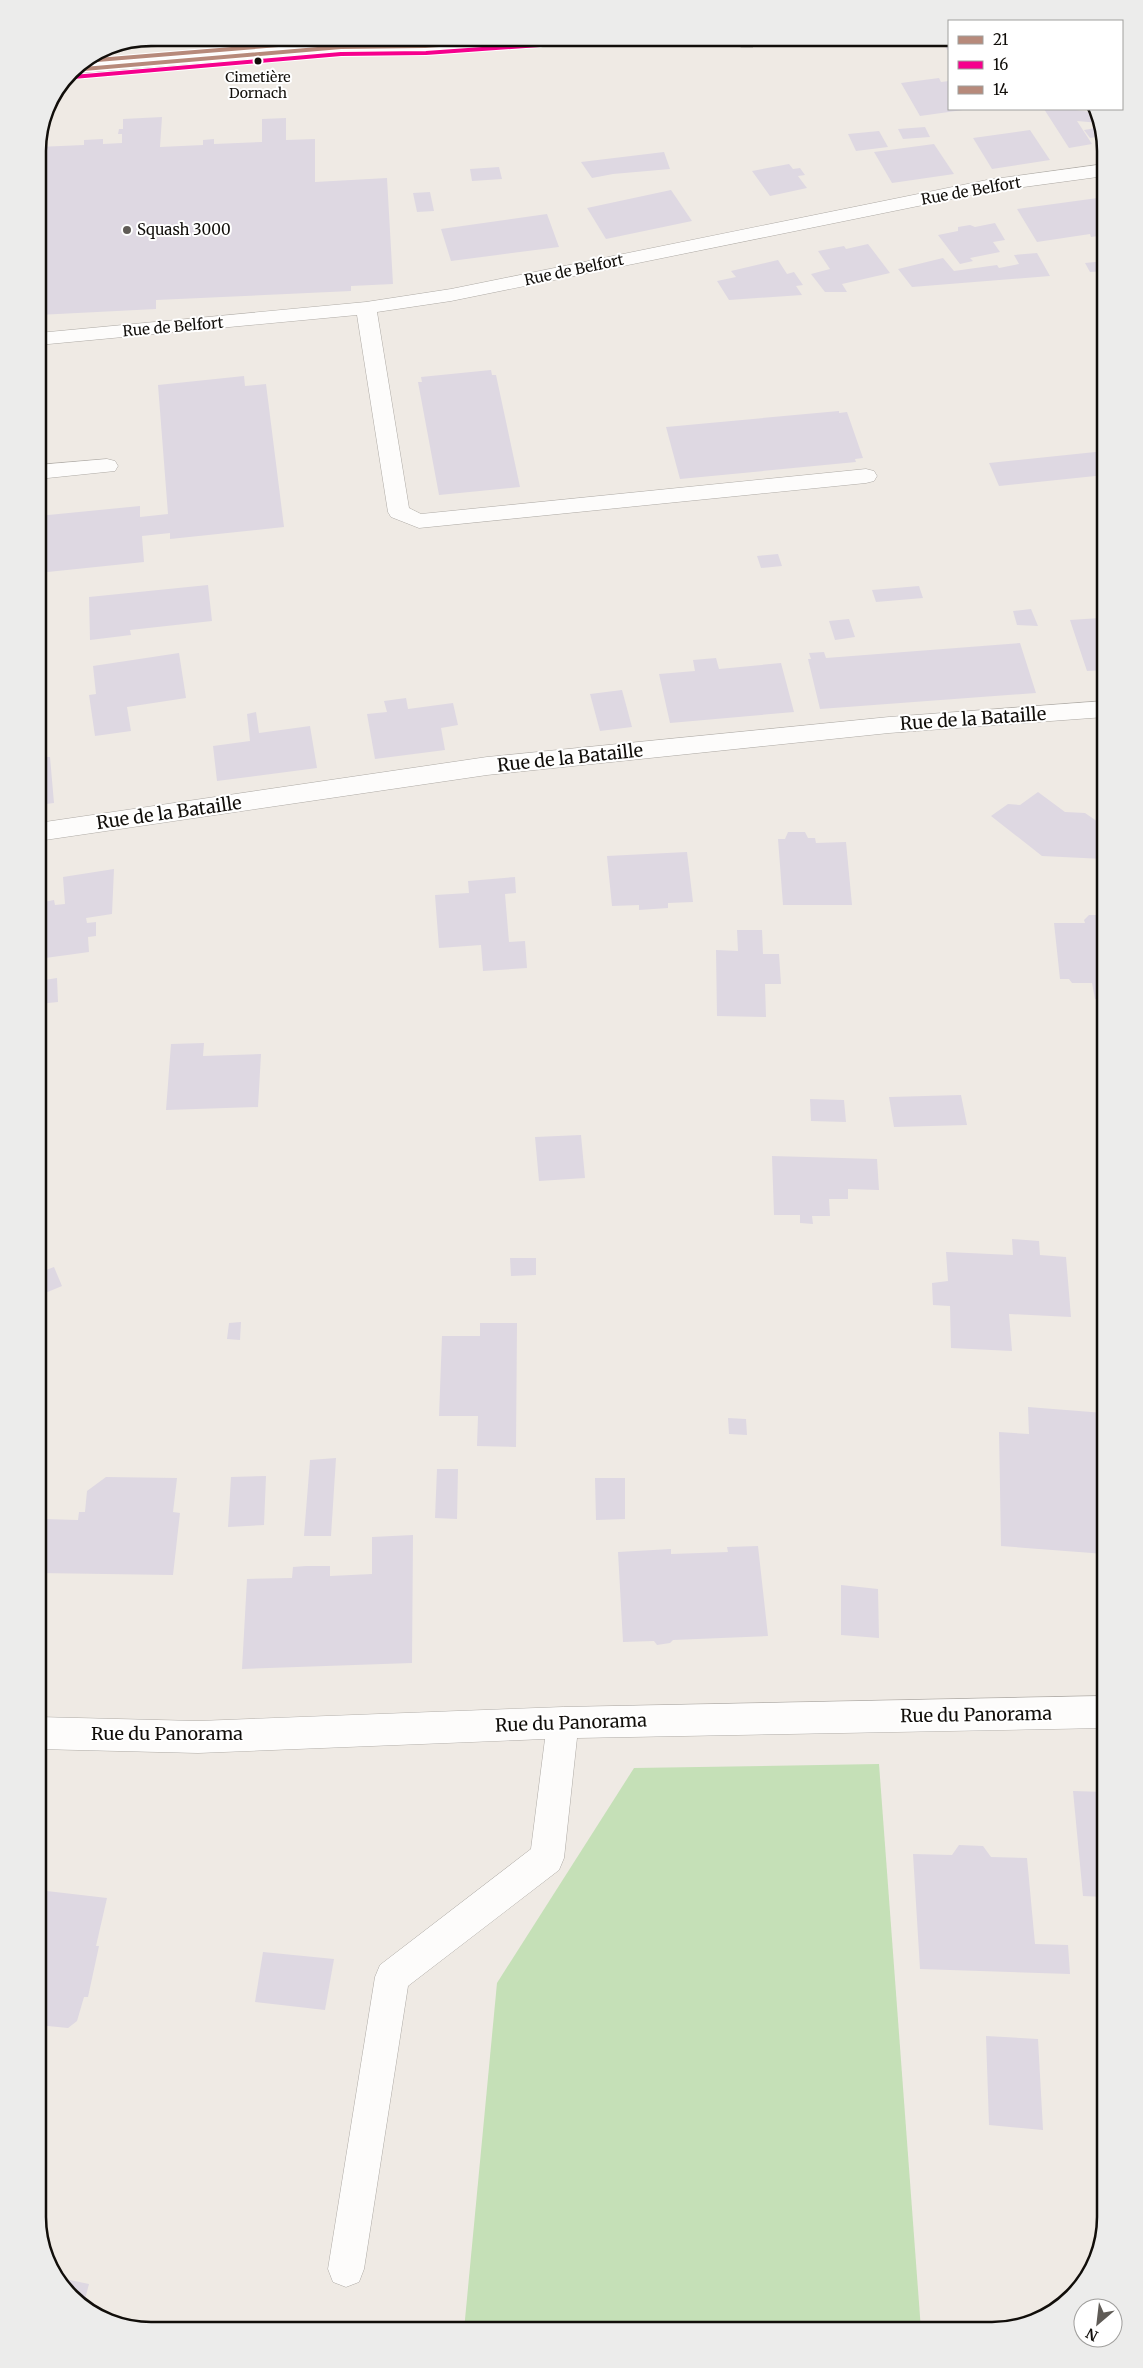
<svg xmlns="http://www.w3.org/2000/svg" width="1143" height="2368" viewBox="0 0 1143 2368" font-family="Merriweather,serif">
  <rect width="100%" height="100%" fill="#efeae4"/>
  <path fill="#c5e0b7" d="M879 1764 921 2330H464L497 1983 634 1768Z"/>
  <g fill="#ded8e2">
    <path d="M941 38H949V49L947 50Z"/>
    <path d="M939 78 941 82 949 81V109L963 110 920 116 901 83Z"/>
    <path d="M1044 109H1068L1098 113 1100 123 1077 121 1092 144 1069 148Z"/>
    <path d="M162 117 160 147 203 145V140L214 139V144L262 142V119L286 118V140L315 139V182L387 178 393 284 351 286V291L156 300V309L38 315V147L84 145V140L103 139V144L122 143V134H118L119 129H123V119Z"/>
    <path d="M925 127 930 137 903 139 898 129Z"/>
    <path d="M1101 127 1102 136 1090 138 1084 130Z"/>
    <path d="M1030 130 1050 160 992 169 973 138Z"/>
    <path d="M879 131 888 147 856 151 848 134Z"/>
    <path d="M934 144 954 174 892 183 874 152Z"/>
    <path d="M664 152 670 169 613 174 592 178 581 162Z"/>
    <path d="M789 164 793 169 800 168 805 175 798 176 807 188 770 196 752 171Z"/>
    <path d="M499 167 502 179 472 181 470 169Z"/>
    <path d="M671 190 692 221 606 239 587 208Z"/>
    <path d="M430 192 434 211 417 212 413 193Z"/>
    <path d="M1105 197V235L1091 237 1090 234 1037 242 1017 209Z"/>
    <path d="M547 214 559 247 451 261 441 229Z"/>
    <path d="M995 223 1005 240 993 242 1000 252 970 258 973 261 960 264 938 235 958 231V227L970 225 975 227Z"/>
    <path d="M868 244 890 273 842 284 847 292H825L811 274 830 269 818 251 844 246 846 249Z"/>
    <path d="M1037 253 1050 276 912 287 898 269 943 258 954 271 997 265 999 268 1019 264 1014 255Z"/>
    <path d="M778 260 787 274 794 272 803 285 796 286 802 295 729 300 717 281 736 277 731 271Z"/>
    <path d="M1105 261V271L1090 272 1085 263Z"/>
    <path d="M491 370 492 375H496L520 487 439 495 418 382H422L421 377Z"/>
    <path d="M244 376 245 386 266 384 284 527 170 539V533L142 536 144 562 38 573V516L140 506V517L168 514 158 385Z"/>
    <path d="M839 411V413L847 412 863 458 855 459 856 462 680 479 666 427Z"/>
    <path d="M1105 451V475L999 486 989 463Z"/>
    <path d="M778 554 782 566 761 568 757 556Z"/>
    <path d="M208 585 212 621 130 630 131 635 90 640 89 597Z"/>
    <path d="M919 586 923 598 876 602 872 590Z"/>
    <path d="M1031 609 1038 626 1017 625 1013 611Z"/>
    <path d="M1105 611V670L1087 671 1070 620 1100 618 1099 616Z"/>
    <path d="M849 619 855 637 835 640 829 621Z"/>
    <path d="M1020 643 1036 693 820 709 808 659H811L809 653 824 652 826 658Z"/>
    <path d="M179 653 186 698 127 707 131 731 95 736 89 695 96 694 93 666Z"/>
    <path d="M716 658 719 669 781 663 794 712 670 723 659 674 695 671 693 660Z"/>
    <path d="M622 690 632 727 600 731 590 694Z"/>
    <path d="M406 698 408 709 453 703 458 725 441 728 445 750 375 759 367 714 387 712 384 701Z"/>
    <path d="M256 712 259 733 310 726 317 768 217 781 213 746 250 741 247 714Z"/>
    <path d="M46 743 47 757H50L54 803 38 805V745Z"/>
    <path d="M1038 792 1065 812 1085 813 1101 824 1104 859 1042 856 991 816 1008 804 1020 805Z"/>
    <path d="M788 832H805L808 838H815L816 843 846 842 852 905H783L778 839H785Z"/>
    <path d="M687 852 693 902 668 903V908L639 910V905L612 906 607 856Z"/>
    <path d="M114 869 112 914 86 918 87 923 96 922V936L88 937 89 952 38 959V903L54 900 55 905 65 904 63 877Z"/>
    <path d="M515 877 516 893 505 894 509 942 525 941 527 968 483 971 481 945 439 948 435 895 469 893 468 881Z"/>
    <path d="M1089 915H1105V999H1095L1092 983H1072L1069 979H1060L1054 923H1085L1084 920Z"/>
    <path d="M737 930H762L763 954H779L781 984H765L766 1017 717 1016 716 950 738 951Z"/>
    <path d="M57 978 58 1002 38 1004V981Z"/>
    <path d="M38 1014H47L45 1033 38 1034Z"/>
    <path d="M204 1043 203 1056 261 1054 258 1107 166 1110 171 1044Z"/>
    <path d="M961 1095 967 1125 894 1127 889 1097Z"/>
    <path d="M810 1099 844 1100 846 1122 811 1121Z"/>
    <path d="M581 1135 585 1178 539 1181 535 1137Z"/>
    <path d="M772 1156 877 1159 879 1190 848 1189V1199H829L830 1216H812L813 1224 800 1223V1215H774Z"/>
    <path d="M1097 1204H1105V1247L1099 1246Z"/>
    <path d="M1012 1239 1039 1241 1040 1255 1066 1257 1071 1317 1009 1314 1012 1351 951 1348 950 1306 933 1305 932 1283 948 1281 946 1252 1013 1255Z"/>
    <path d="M510 1258H536V1275L511 1276Z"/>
    <path d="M54 1267 62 1286 38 1296V1273Z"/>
    <path d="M241 1322 240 1340 227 1339 229 1323Z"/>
    <path d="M480 1323H517L516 1447 477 1446 478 1416H439L442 1336H480Z"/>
    <path d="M1028 1407 1104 1413 1105 1554 1001 1546 999 1432 1029 1434Z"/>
    <path d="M728 1418 746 1419 747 1435 729 1434Z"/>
    <path d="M336 1458 331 1536H304L310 1460Z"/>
    <path d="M437 1469H458L457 1519 435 1518Z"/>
    <path d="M266 1476 264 1525 228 1527 231 1477Z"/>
    <path d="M106 1477 177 1478 173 1512 180 1513 173 1575 38 1573V1557L44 1519 78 1520 79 1512H85L87 1491Z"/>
    <path d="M595 1478H625V1519L596 1520Z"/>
    <path d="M413 1535 412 1663 242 1669 247 1579 292 1578 293 1567 306 1566H330V1576L372 1574V1537Z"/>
    <path d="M758 1546 768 1636 673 1640 670 1643 657 1645 654 1641 623 1642 618 1552 671 1549V1554L728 1552 727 1547Z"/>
    <path d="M841 1585 878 1589 879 1638 841 1635Z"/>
    <path d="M1073 1791 1105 1792V1897L1083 1896Z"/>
    <path d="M959 1845 983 1846 991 1857 1027 1858 1035 1944 1068 1945 1070 1974 920 1969 913 1854 952 1855Z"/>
    <path d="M38 1890 107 1898 96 1946H99L88 1997H84L77 2021 68 2028 38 2025Z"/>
    <path d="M263 1952 334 1959 325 2010 255 2002Z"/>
    <path d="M986 2036 1038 2039 1043 2130 989 2125Z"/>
    <path d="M60 2278 89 2284 83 2307H82Z"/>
  </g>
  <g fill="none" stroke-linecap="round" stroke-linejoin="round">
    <defs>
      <g id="minor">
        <path d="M737 38H755L756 43 753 47H741Z"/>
        <path d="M1105 164V176L987 192 451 301 377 312 409 508 421 514 866 469 874 471 877 476 874 481 866 483 419 528 391 517 388 512 357 315 38 345V333L366 302 451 289 987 180Z"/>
        <path d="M107 459 115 461 118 466 115 471 38 479V465Z"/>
        <path d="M1105 701V717L889 733 487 775 38 841V823L487 757 889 717Z"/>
        <path d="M1105 1696V1728L577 1738 564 1858 559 1870 408 1986 364 2269 359 2282 346 2287 333 2282 328 2269 375 1977 380 1965 531 1849 545 1739 198 1753 38 1749V1717L198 1721 563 1707Z"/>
      </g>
      <g id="major">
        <path d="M151 38H217L214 42 208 43 121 49 113 45Z"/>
        <path d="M469 38H548L545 42 539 43 425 51 341 52 68 74 81 64C167 56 254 46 340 42 383 40 426 41 469 38Z"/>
      </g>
    </defs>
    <use href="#minor" stroke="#aeaaa5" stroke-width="1"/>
    <use href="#major" stroke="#aeaaa5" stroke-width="1"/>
    <path stroke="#d3d1d0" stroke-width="2.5" stroke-dasharray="2 2" stroke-linecap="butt" d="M575 43 642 38"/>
    <use href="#minor" fill="#fdfcfb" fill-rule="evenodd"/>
    <use href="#major" fill="#fdfcfb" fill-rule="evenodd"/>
    <defs>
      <path id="bus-1" d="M72 70 341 47 425 46 539 38"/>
      <path id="bus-2" d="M73 77 341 54 426 53 540 45"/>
      <path id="bus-3" d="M85 61 340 40 438 38"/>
    </defs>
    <use href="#bus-1" stroke="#fff" stroke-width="6"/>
    <use href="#bus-2" stroke="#fff" stroke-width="6"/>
    <use href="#bus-3" stroke="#fff" stroke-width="6"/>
    <use href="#bus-1" stroke="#b78a7b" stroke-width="4"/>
    <use href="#bus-2" stroke="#f6008d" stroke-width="4"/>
    <use href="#bus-3" stroke="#b78a7b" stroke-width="4"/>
  </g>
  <circle fill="#110e0a" stroke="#fff" stroke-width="2" cx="258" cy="61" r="4.5"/>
  <circle fill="#5f5b56" stroke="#fff" stroke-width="2" cx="127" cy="230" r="5"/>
  <g text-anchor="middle" stroke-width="4" stroke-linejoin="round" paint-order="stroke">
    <g font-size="14" fill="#110e0a" stroke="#fff">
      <text x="258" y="82">Cimetière<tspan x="258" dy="16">Dornach</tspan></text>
    </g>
    <g font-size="15" fill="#110e0a" stroke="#fff">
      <text transform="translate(971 191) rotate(-10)" y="5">Rue de Belfort</text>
      <text transform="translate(574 270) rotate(-12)" y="5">Rue de Belfort</text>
      <text transform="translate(173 327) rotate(-5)" y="5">Rue de Belfort</text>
    </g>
    <g font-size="15" fill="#110e0a" stroke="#fff" text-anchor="start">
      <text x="137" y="235">Squash 3000</text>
    </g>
    <g font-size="18" fill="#110e0a" stroke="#fff">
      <text transform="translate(973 719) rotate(-4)" y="6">Rue de la Bataille</text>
      <text transform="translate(570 758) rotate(-6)" y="6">Rue de la Bataille</text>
      <text transform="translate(169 813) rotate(-8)" y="6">Rue de la Bataille</text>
      <text transform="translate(976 1715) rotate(-1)" y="6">Rue du Panorama</text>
      <text transform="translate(571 1723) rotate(-2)" y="6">Rue du Panorama</text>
      <text x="167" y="1740">Rue du Panorama</text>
    </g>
  </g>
  <path d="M0 0H1143V2368H0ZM151 46H992A105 105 0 0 1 1097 151V2217A105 105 0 0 1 992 2322H151A105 105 0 0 1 46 2217V151A105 105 0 0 1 151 46Z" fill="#ececeb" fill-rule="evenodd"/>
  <path fill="none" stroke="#110e0a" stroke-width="2.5" d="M151 46H992A105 105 0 0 1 1097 151V2217A105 105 0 0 1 992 2322H151A105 105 0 0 1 46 2217V151A105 105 0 0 1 151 46Z"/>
  <rect x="948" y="20" width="175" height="90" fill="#ffffff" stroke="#a09f9d"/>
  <rect x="958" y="36" width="25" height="8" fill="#b78a7b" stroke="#a09f9d"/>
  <text x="993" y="45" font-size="15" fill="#110e0a">21</text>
  <rect x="958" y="61" width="25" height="8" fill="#f6008d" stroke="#a09f9d"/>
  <text x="993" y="70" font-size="15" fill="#110e0a">16</text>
  <rect x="958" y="86" width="25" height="8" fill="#b78a7b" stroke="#a09f9d"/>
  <text x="993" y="95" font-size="15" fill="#110e0a">14</text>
  <g transform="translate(1098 2323) rotate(208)"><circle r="24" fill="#ffffff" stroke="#a09f9d"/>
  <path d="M0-4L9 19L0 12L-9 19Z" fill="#5f5b56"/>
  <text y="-8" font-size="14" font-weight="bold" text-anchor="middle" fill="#110e0a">N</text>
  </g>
</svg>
